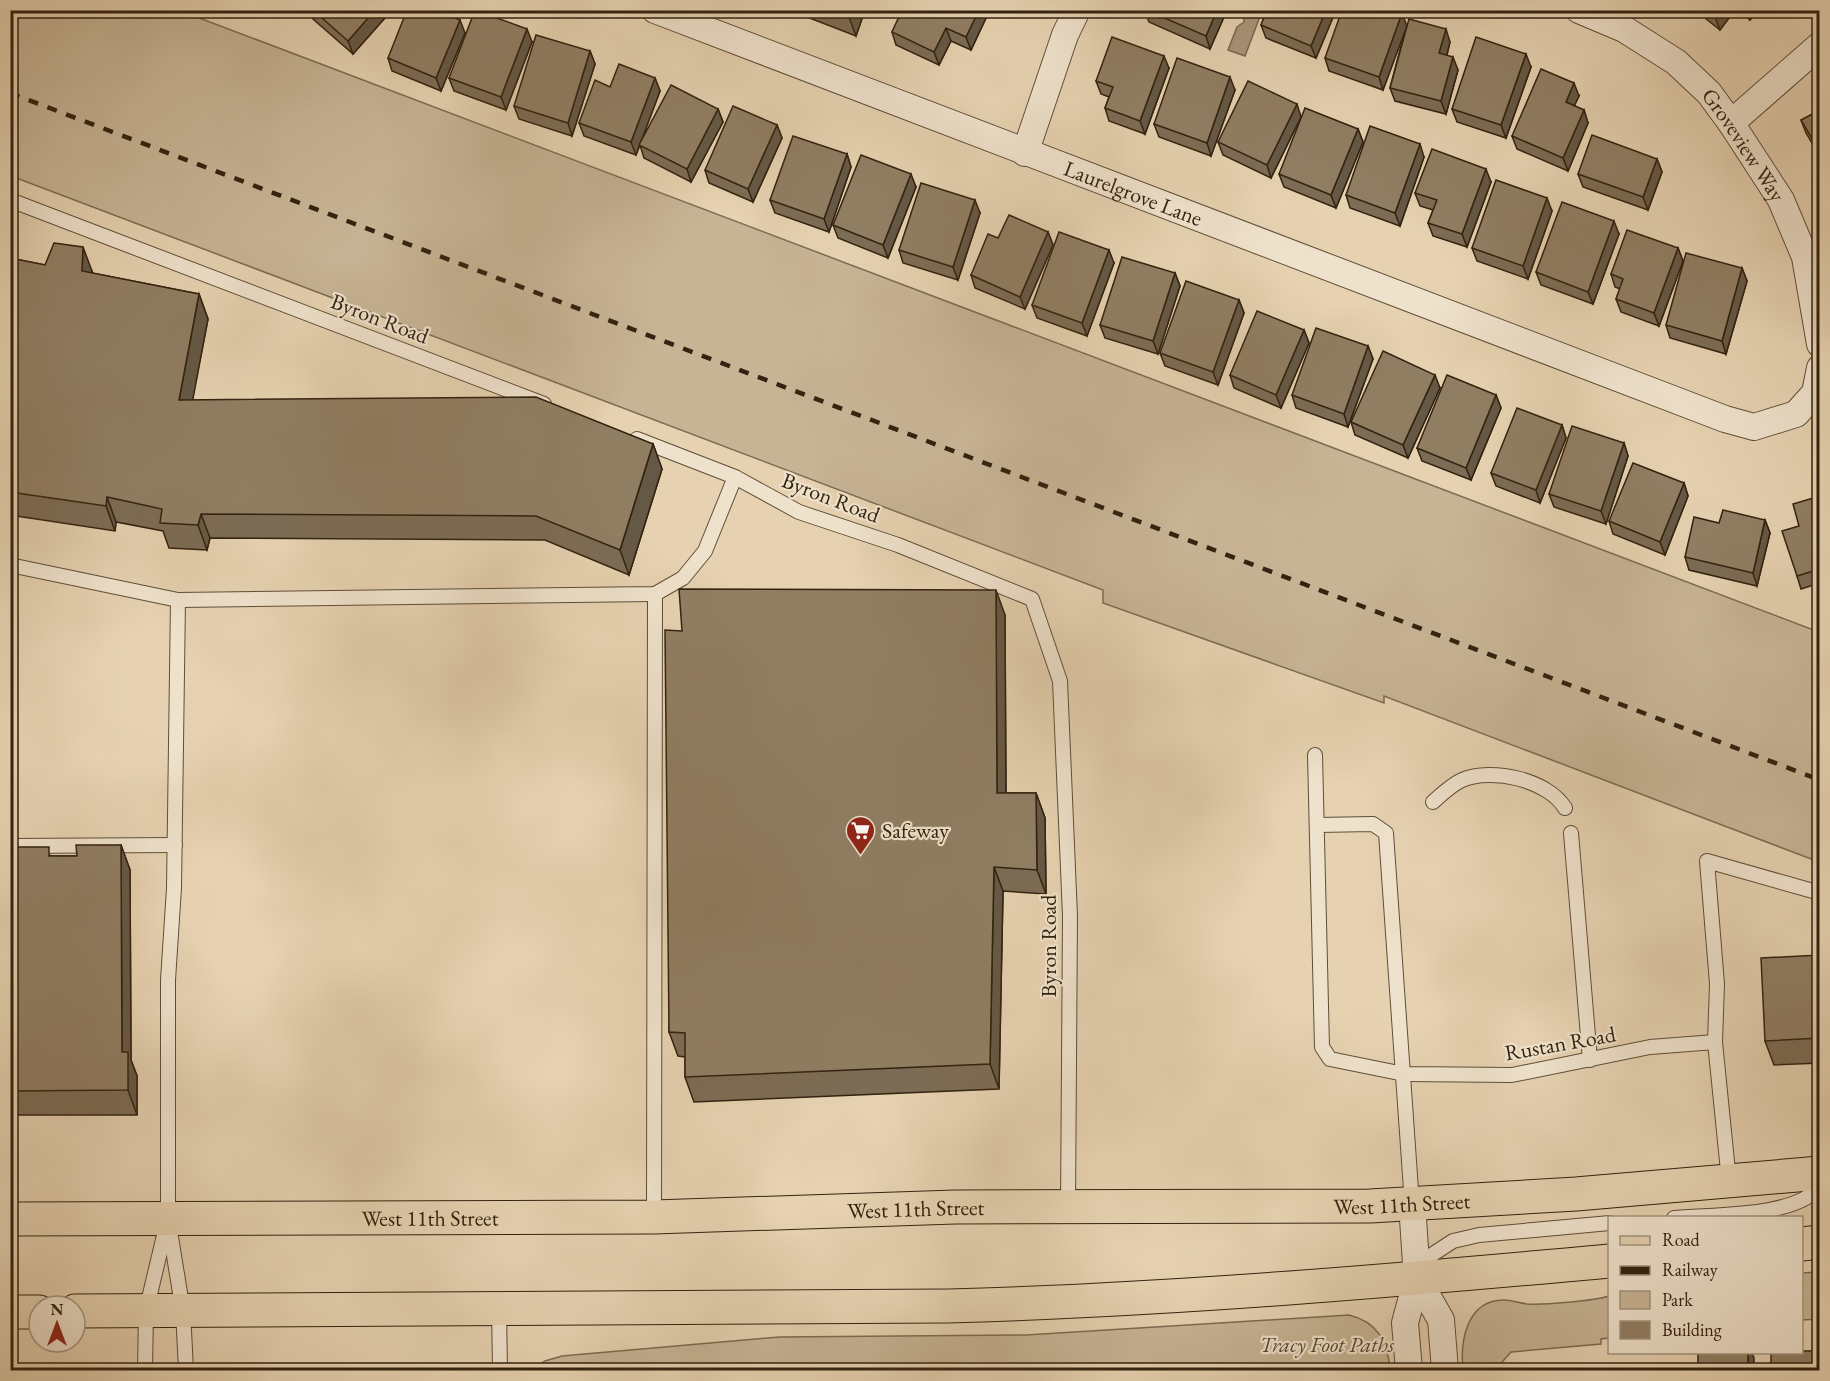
<svg xmlns="http://www.w3.org/2000/svg" width="1830" height="1381" viewBox="0 0 1830 1381" font-family="'EB Garamond',serif">
  <rect width="100%" height="100%" fill="#e6d2b1"/>
  <filter id="stains"><feTurbulence type="fractalNoise" baseFrequency=".00333" numOctaves="4"/><feColorMatrix values="0 0 0 0 .2 0 0 0 0 .09 0 0 0 0 .02 0 0 0 .5 -.17"/></filter>
  <radialGradient id="worn" r=".72"><stop offset=".6" stop-color="#630" stop-opacity="0"/><stop offset="1" stop-color="#630" stop-opacity=".3"/></radialGradient>
  <g fill="#c7b495" stroke="#7c6b52" stroke-width="1.5">
    <path d="M10 11H181L1819 632V862L1384 696V703L1103 603V590L11 176Z"/>
    <path d="M1819 1272V1319L1802 1320V1273Z"/>
    <path d="M1609 1296V1338L1601 1339V1344L1511 1352 1495 1370H1463C1460 1342 1466 1300 1504 1300 1511 1300 1519 1303 1527 1304 1543 1305 1594 1301 1609 1296Z"/>
    <path d="M1349 1315C1378 1322 1388 1342 1390 1370H532L545 1361 562 1356 779 1337 1026 1335Z"/>
  </g>
  <path fill="#a9967a" stroke="#79684f" stroke-width="1.5" d="M1237 11H1262L1245 56 1228 50 1237 27 1244 22 1243 14Z"/>
  <g fill="none" stroke-linecap="round" stroke-linejoin="round">
    <defs>
      <g id="lane">
        <path d="M10 200 544 404"/>
        <path d="M637 439 735 477 799 512 898 545 1032 599 1060 681 1070 916 1068 1207"/>
        <path d="M10 565 178 600 655 594 683 578 705 551 735 477"/>
        <path d="M178 600 174 888 168 980V1219L183 1311 186 1370"/>
        <path d="M1315 755 1322 1047 1330 1059 1404 1074 1512 1075 1650 1047 1715 1042"/>
        <path d="M1433 802C1442 794 1451 785 1462 780 1492 767 1548 780 1565 808"/>
        <path d="M1317 825 1373 824 1386 833 1412 1204"/>
        <path d="M1571 833 1590 1060"/>
        <path d="M10 846 175 845"/>
        <path d="M1729 1181 1715 1042 1717 984 1707 861 1820 893"/>
        <path d="M654 1217 655 594"/>
        <path d="M1674 1218C1712 1214 1796 1218 1820 1186"/>
        <path d="M1420 1273 1430 1256 1453 1241 1479 1235 1610 1223"/>
        <path d="M499 1310 500 1370"/>
        <path d="M145 1370 146 1311 166 1227"/>
      </g>
      <g id="street">
        <path id="s1" d="M655 10 1725 419 1754 427 1796 414 1815 393 1820 368"/>
        <path id="s2" d="M1579 10 1624 29 1676 62 1709 93 1731 123 1781 200 1805 257 1820 344"/>
        <path d="M1731 123 1820 45"/>
        <path d="M1025 153 1065 35 1077 10"/>
        <path d="M1417 1278 1441 1320 1445 1370"/>
        <path d="M1409 1370 1405 1323 1417 1278 1412 1204"/>
      </g>
      <g id="primary">
        <path id="s3" d="M10 1219 654 1217 955 1207 1370 1206 1576 1194 1820 1173"/>
        <path d="M1802 1244 1820 1242"/>
        <path d="M75 1311 948 1306C1169 1300 1389 1281 1610 1261"/>
        <path d="M10 1312H39"/>
      </g>
    </defs>
    <use href="#lane" stroke="#5f4e38" stroke-width="16"/>
    <use href="#street" stroke="#5f4e38" stroke-width="28"/>
    <use href="#primary" stroke="#32220f" stroke-width="35"/>
    <use href="#lane" stroke="#efe2cc" stroke-width="14"/>
    <use href="#street" stroke="#efe2cc" stroke-width="26"/>
    <use href="#primary" stroke="#e6d2b1" stroke-width="33"/>
    <path stroke="#32220f" stroke-width="4.5" stroke-dasharray="10 10" stroke-linecap="butt" d="M10 93 1820 780"/>
  </g>
  <g fill="#7c6c55" stroke="#32220f" stroke-width="1.5">
    <path d="M310 10H392L353 54 313 19Z"/>
    <path d="M789 10H865L856 36Z"/>
    <path d="M1144 10H1227L1210 49 1149 22Z"/>
    <path d="M1267 10H1336L1316 58 1266 38 1261 25Z"/>
    <path d="M1695 10H1735L1720 30Z"/>
    <path d="M1737 10H1758L1750 20Z"/>
    <path d="M986 18 971 50 951 41 939 65 896 45 892 32Z"/>
    <path d="M1407 26 1450 42 1447 55 1458 70 1446 114 1395 101 1390 88 1406 27 1383 90 1329 71 1325 58Z"/>
    <path d="M465 33 441 91 392 71 388 58Z"/>
    <path d="M532 42 506 110 454 91 449 78Z"/>
    <path d="M590 51 595 64 572 136 519 119 514 106Z"/>
    <path d="M1531 67 1506 138 1457 122 1452 109Z"/>
    <path d="M1169 68 1145 134 1109 121 1105 108 1109 97 1101 94 1096 81Z"/>
    <path d="M655 78 660 91 640 144 718 109 723 122 691 182 644 158 640 145 636 155 584 136 579 123 610 87Z"/>
    <path d="M1235 90 1211 156 1159 137 1154 124Z"/>
    <path d="M1579 96 1574 106 1584 110 1588 123 1568 171 1517 149 1512 136Z"/>
    <path d="M1820 110V157L1806 133 1801 120Z"/>
    <path d="M1301 117 1271 178 1223 155 1218 142Z"/>
    <path d="M777 125 782 138 753 202 709 183 705 170Z"/>
    <path d="M1358 129 1363 142 1336 208 1284 187 1279 174Z"/>
    <path d="M847 154 851 167 829 232 775 213 770 200Z"/>
    <path d="M1424 157 1400 226 1350 208 1346 195Z"/>
    <path d="M1657 159 1662 172 1648 210 1583 187 1578 174Z"/>
    <path d="M1491 182 1467 247 1433 236 1428 223 1433 210 1420 206 1415 193Z"/>
    <path d="M916 187 888 258 838 238 833 225Z"/>
    <path d="M1552 211 1528 279 1477 261 1472 248Z"/>
    <path d="M980 213 958 280 903 263 899 250Z"/>
    <path d="M1048 232 1053 245 1025 309 975 288 971 275 998 238Z"/>
    <path d="M1619 234 1593 304 1541 285 1536 272Z"/>
    <path d="M1678 248 1683 261 1659 326 1621 312 1616 299 1620 289 1615 287 1611 274Z"/>
    <path d="M10 258 45 265 92 271V273L199 294 208 319 192 400 653 444 662 469 629 575 545 540 210 538 207 550 169 548 163 531 116 522 115 531 10 515Z"/>
    <path d="M1114 263 1087 336 1037 318 1032 305Z"/>
    <path d="M1742 268 1747 281 1726 354 1670 338 1666 325Z"/>
    <path d="M1175 273 1180 286 1158 354 1105 338 1100 325Z"/>
    <path d="M1239 300 1244 313 1218 385 1165 366 1160 353Z"/>
    <path d="M1304 330 1309 343 1281 408 1234 388 1230 375Z"/>
    <path d="M1368 346 1373 359 1348 427 1296 408 1292 395Z"/>
    <path d="M1440 388 1408 458 1355 435 1351 422Z"/>
    <path d="M1496 395 1501 408 1471 480 1422 461 1417 448Z"/>
    <path d="M1562 425 1566 438 1540 503 1496 486 1491 473Z"/>
    <path d="M1624 443 1628 456 1606 524 1554 507 1549 494Z"/>
    <path d="M1684 483 1688 496 1665 555 1613 534 1609 521Z"/>
    <path d="M1820 496V583L1801 589 1797 576 1799 526Z"/>
    <path d="M1765 520 1770 533 1757 586 1689 570 1685 557 1719 523Z"/>
    <path d="M1005 615 1006 793H1036L1045 818 1046 894 1003 891 999 1089 694 1102 685 1077V1057L678 1056 669 1032 682 631Z"/>
    <path d="M121 845 130 870 131 1060 137 1076V1115H15L10 1102V847L53 856H77Z"/>
    <path d="M1820 955V1063L1774 1065 1765 1041Z"/>
  </g>
  <g fill="#655845" stroke="#32220f" stroke-width="1.5">
    <path d="M375 10H392L353 54 348 41Z"/>
    <path d="M851 10H865L856 36 849 17Z"/>
    <path d="M979 10H983L986 18 971 50 966 37Z"/>
    <path d="M1217 10H1227L1210 49 1206 36Z"/>
    <path d="M1326 10H1336L1316 58 1311 46Z"/>
    <path d="M1721 10H1735L1720 30 1715 17Z"/>
    <path d="M1747 10H1758L1750 20Z"/>
    <path d="M1402 13 1407 26 1383 90 1379 77Z"/>
    <path d="M460 20 465 33 441 91 436 78Z"/>
    <path d="M946 28 951 41 939 65 934 52Z"/>
    <path d="M527 29 532 42 506 110 501 97Z"/>
    <path d="M1446 29 1450 42 1444 66 1439 53Z"/>
    <path d="M590 51 595 64 572 136 568 123Z"/>
    <path d="M1526 54 1531 67 1506 138 1501 125Z"/>
    <path d="M1164 56 1169 68 1145 134 1140 121Z"/>
    <path d="M1453 57 1458 70 1446 114 1441 101Z"/>
    <path d="M1230 77 1235 90 1211 156 1207 143Z"/>
    <path d="M655 78 660 91 636 155 631 142Z"/>
    <path d="M1574 83 1579 96 1570 115 1566 102Z"/>
    <path d="M1297 104 1301 117 1271 178 1267 165Z"/>
    <path d="M718 109 723 122 691 182 687 169Z"/>
    <path d="M1584 110 1588 123 1568 171 1563 158Z"/>
    <path d="M777 125 782 138 753 202 748 189Z"/>
    <path d="M1358 129 1363 142 1336 208 1331 195Z"/>
    <path d="M1420 144 1424 157 1400 226 1395 213Z"/>
    <path d="M847 154 851 167 829 232 824 219Z"/>
    <path d="M1657 159 1662 172 1648 210 1643 197Z"/>
    <path d="M1486 169 1491 182 1467 247 1462 234Z"/>
    <path d="M911 174 916 187 888 258 883 245Z"/>
    <path d="M1547 198 1552 211 1528 279 1523 266Z"/>
    <path d="M975 200 980 213 958 280 953 267Z"/>
    <path d="M1614 221 1619 234 1593 304 1588 292Z"/>
    <path d="M1048 232 1053 245 1025 309 1020 297Z"/>
    <path d="M83 247 92 271 91 296 82 271Z"/>
    <path d="M1678 248 1683 261 1659 326 1654 313Z"/>
    <path d="M1109 250 1114 263 1087 336 1082 323Z"/>
    <path d="M1742 268 1747 281 1726 354 1722 341Z"/>
    <path d="M1175 273 1180 286 1158 354 1153 341Z"/>
    <path d="M199 294 208 319 188 425 179 400Z"/>
    <path d="M1239 300 1244 313 1218 385 1213 372Z"/>
    <path d="M1304 330 1309 343 1281 408 1276 395Z"/>
    <path d="M1368 346 1373 359 1348 427 1344 414Z"/>
    <path d="M1435 375 1440 388 1408 458 1403 445Z"/>
    <path d="M1496 395 1501 408 1471 480 1466 468Z"/>
    <path d="M1562 425 1566 438 1540 503 1536 490Z"/>
    <path d="M1624 443 1628 456 1606 524 1601 511Z"/>
    <path d="M653 444 662 469 629 575 620 550Z"/>
    <path d="M1684 483 1688 496 1665 555 1660 542Z"/>
    <path d="M107 497 116 522 115 531 106 506Z"/>
    <path d="M201 514 210 538 207 550 198 525Z"/>
    <path d="M1765 520 1770 533 1757 586 1753 573Z"/>
    <path d="M996 590 1005 615 1006 818 997 793Z"/>
    <path d="M1036 793 1045 818 1046 894 1037 870Z"/>
    <path d="M121 845 130 870 131 1060 137 1076V1115L128 1090 122 1052Z"/>
    <path d="M994 867 1003 891 999 1089 990 1064Z"/>
    <path d="M1748 1353H1752L1754 1358V1371H1748Z"/>
  </g>
  <g fill="#907e63" stroke="#32220f" stroke-width="1.5">
    <path d="M313 10H375L348 41Z"/>
    <path d="M407 10H436L460 20 436 78 388 58Z"/>
    <path d="M475 10 527 29 501 97 449 78Z"/>
    <path d="M833 10H851L849 17Z"/>
    <path d="M902 10H979L966 37 946 28 934 52 892 32Z"/>
    <path d="M1146 10H1217L1206 36Z"/>
    <path d="M1267 10H1326L1311 46 1261 25Z"/>
    <path d="M1342 10H1394L1402 13 1379 77 1325 58Z"/>
    <path d="M1707 10H1721L1715 17Z"/>
    <path d="M1409 19 1446 29 1439 53 1453 57 1441 101 1390 88Z"/>
    <path d="M536 35 590 51 568 123 514 106Z"/>
    <path d="M1112 37 1164 56 1140 121 1105 108 1113 87 1096 81Z"/>
    <path d="M1476 37 1526 54 1501 125 1452 109Z"/>
    <path d="M1177 58 1230 77 1207 143 1154 124Z"/>
    <path d="M619 64 655 78 631 142 579 123 595 80 610 87Z"/>
    <path d="M1541 69 1574 83 1566 102 1584 110 1563 158 1512 136Z"/>
    <path d="M1248 81 1297 104 1267 165 1218 142Z"/>
    <path d="M671 85 718 109 687 169 639 145Z"/>
    <path d="M733 106 777 125 748 189 705 170Z"/>
    <path d="M1305 108 1358 129 1331 195 1279 174Z"/>
    <path d="M1820 110V152L1801 120Z"/>
    <path d="M1370 126 1420 144 1395 213 1346 195Z"/>
    <path d="M1592 135 1657 159 1643 197 1578 174Z"/>
    <path d="M793 136 847 154 824 219 770 200Z"/>
    <path d="M1432 149 1486 169 1462 234 1428 223 1437 200 1415 193Z"/>
    <path d="M861 155 911 174 883 245 833 225Z"/>
    <path d="M1496 180 1547 198 1523 266 1472 248Z"/>
    <path d="M921 183 975 200 953 267 899 250Z"/>
    <path d="M1562 202 1614 221 1588 292 1536 272Z"/>
    <path d="M1009 215 1048 232 1020 297 971 275 988 234 998 238Z"/>
    <path d="M1627 230 1678 248 1654 313 1616 299 1623 279 1611 274Z"/>
    <path d="M1059 232 1109 250 1082 323 1032 305Z"/>
    <path d="M54 243 83 247 82 271 199 294 179 400 536 397 653 444 620 550 536 516 201 514 198 525 160 523 162 509 107 497 106 506 10 492V258L45 265Z"/>
    <path d="M1686 253 1742 268 1722 341 1666 325Z"/>
    <path d="M1122 257 1175 273 1153 341 1100 325Z"/>
    <path d="M1186 281 1239 300 1213 372 1160 353Z"/>
    <path d="M1257 311 1304 330 1276 395 1230 375Z"/>
    <path d="M1316 328 1368 346 1344 414 1292 395Z"/>
    <path d="M1383 351 1435 375 1403 445 1351 422Z"/>
    <path d="M1447 375 1496 395 1466 468 1417 448Z"/>
    <path d="M1517 408 1562 425 1536 490 1491 473Z"/>
    <path d="M1572 426 1624 443 1601 511 1549 494Z"/>
    <path d="M1633 463 1684 483 1660 542 1609 521Z"/>
    <path d="M1820 496V569L1797 576 1782 531 1799 526 1793 504Z"/>
    <path d="M1723 510 1765 520 1753 573 1685 557 1694 517 1719 523Z"/>
    <path d="M679 589 996 590 997 793H1036L1037 870 994 867 990 1064 685 1077V1033L669 1032 665 630 682 631Z"/>
    <path d="M76 845H121L122 1052H128V1090L10 1091V847H49V856H77Z"/>
    <path d="M1820 955V1038L1765 1041 1761 958Z"/>
    <path d="M1802 1351H1820V1371H1771V1353H1802Z"/>
    <path d="M1698 1353H1748V1371H1679V1366L1698 1365Z"/>
    <path d="M1649 1367 1650 1371H1594V1370Z"/>
  </g>
  <defs>
    <symbol id="supermarket-pin" viewBox="-11 -11 22 30"><path d="M0 17L-7.5 6A9.5 9.5 0 1 1 7.5 6Z" fill="#8f2418" stroke="#efe2cc"/><path d="M-6-5.5h2.5l.6 2H6L4.5 2H-2.5L-4.4-4H-6ZM-1.5 3.2a1.3 1.3 0 1 0 .1 0ZM3 3.2a1.3 1.3 0 1 0 .1 0Z" fill="#fff"/></symbol>
  </defs>
  <g fill-rule="evenodd">
    <use href="#supermarket-pin" x="844" y="814" width="33" height="45"/>
  </g>
  <g text-anchor="middle" stroke-width="4.5" stroke-linejoin="round" paint-order="stroke">
    <g font-size="22" fill="#32220f" stroke="#efe2cc">
      <text dy="8" stroke="none"><textPath href="#s2" startOffset="218">Groveview Way</textPath></text>
      <text dy="8" stroke="none"><textPath href="#s1" startOffset="512">Laurelgrove Lane</textPath></text>
      <text transform="translate(380 318) rotate(21)" y="8">Byron Road</text>
      <text transform="translate(831 497) rotate(21)" y="8">Byron Road</text>
      <text transform="translate(1048 946) rotate(-90)" y="8">Byron Road</text>
      <text transform="translate(1560 1043) rotate(-10)" y="8">Rustan Road</text>
      <text dy="8" stroke="none"><textPath href="#s3" startOffset="1392">West 11th Street</textPath></text>
      <text dy="8" stroke="none"><textPath href="#s3" startOffset="906">West 11th Street</textPath></text>
      <text dy="8" stroke="none"><textPath href="#s3" startOffset="420">West 11th Street</textPath></text>
    </g>
    <g font-size="22" fill="#32220f" stroke="#efe2cc" text-anchor="start">
      <text x="882" y="838">Safeway</text>
    </g>
    <g font-size="22" font-style="italic" fill="#574630" stroke="#efe2cc">
      <text x="1327" y="1352">Tracy Foot Paths</text>
    </g>
  </g>
  <rect width="1830" height="1381" fill="none" stroke="#e6d2b1" stroke-width="36"/>
  <rect x="12" y="12" width="1806" height="1357" fill="none" stroke="#32220f" stroke-width="3"/>
  <rect x="18" y="18" width="1794" height="1345" fill="none" stroke="#32220f" stroke-width="1.5"/>
  <rect x="1608" y="1216" width="195" height="138" fill="#efe2cc" stroke="#a39580" stroke-width="1.5"/>
  <rect x="1620" y="1236" width="30" height="9" fill="#e6d2b1" stroke="#a39580" stroke-width="1.5"/>
  <text x="1662" y="1246" font-size="18" fill="#32220f">Road</text>
  <rect x="1620" y="1266" width="30" height="9" fill="#32220f" stroke="#a39580" stroke-width="1.5"/>
  <text x="1662" y="1276" font-size="18" fill="#32220f">Railway</text>
  <rect x="1620" y="1291" width="30" height="18" fill="#c7b495" stroke="#a39580" stroke-width="1.5"/>
  <text x="1662" y="1306" font-size="18" fill="#32220f">Park</text>
  <rect x="1620" y="1321" width="30" height="18" fill="#907e63" stroke="#a39580" stroke-width="1.5"/>
  <text x="1662" y="1336" font-size="18" fill="#32220f">Building</text>
  <g transform="translate(57 1324)"><circle r="28" fill="#efe2cc" stroke="#a39580" stroke-width="1.5"/>
  <path d="M0-4.5L10 22L0 15L-10 22Z" fill="#8f2418"/>
  <text y="-9" font-size="16" font-weight="bold" text-anchor="middle" fill="#32220f">N</text>
  </g>
  <rect width="100%" height="100%" filter="url(#stains)"/>
  <rect width="100%" height="100%" fill="url(#worn)"/>
</svg>
